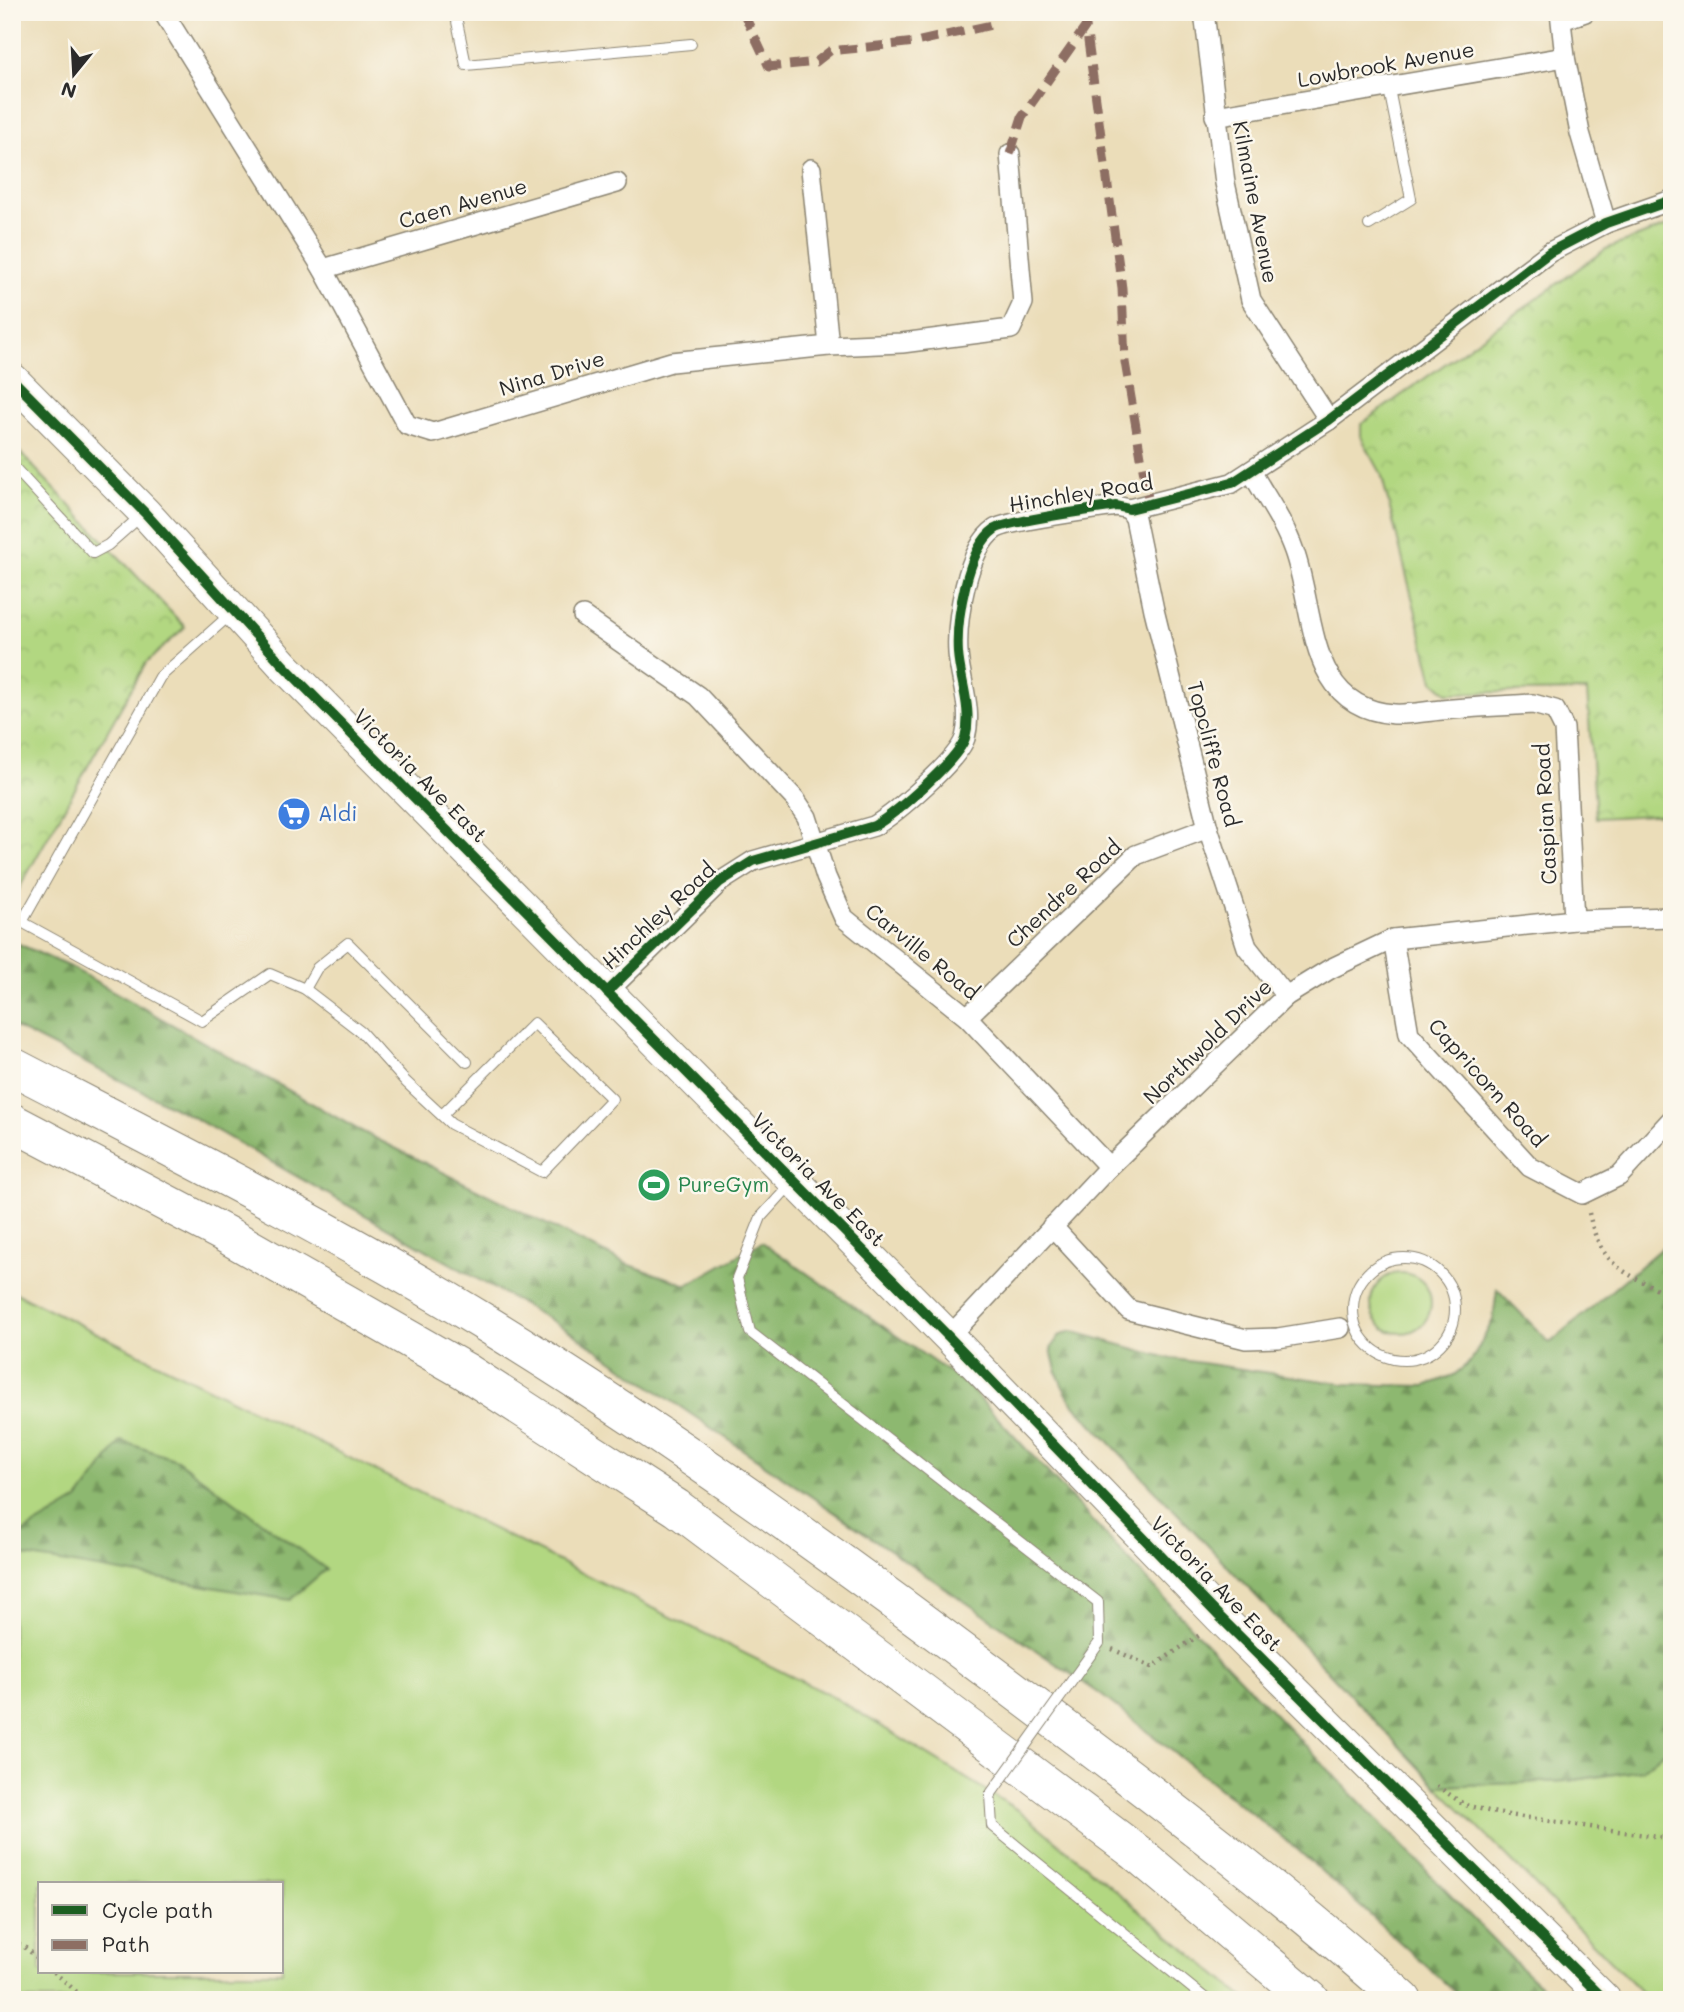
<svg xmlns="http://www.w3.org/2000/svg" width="1684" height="2012" viewBox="0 0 1684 2012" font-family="Mali,sans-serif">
  <defs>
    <pattern id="forest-firs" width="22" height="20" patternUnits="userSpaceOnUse" patternTransform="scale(1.75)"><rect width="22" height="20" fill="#8db86f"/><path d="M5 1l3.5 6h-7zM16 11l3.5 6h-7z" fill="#73965b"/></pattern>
    <pattern id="park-crowns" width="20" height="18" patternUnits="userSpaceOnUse" patternTransform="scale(1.75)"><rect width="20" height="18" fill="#b2d781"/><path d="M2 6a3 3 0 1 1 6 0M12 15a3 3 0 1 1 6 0" fill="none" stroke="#99b970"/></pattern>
  </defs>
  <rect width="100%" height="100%" fill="#fbf7ec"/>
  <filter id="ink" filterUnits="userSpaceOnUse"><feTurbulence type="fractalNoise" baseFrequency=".0143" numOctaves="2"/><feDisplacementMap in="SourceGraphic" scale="14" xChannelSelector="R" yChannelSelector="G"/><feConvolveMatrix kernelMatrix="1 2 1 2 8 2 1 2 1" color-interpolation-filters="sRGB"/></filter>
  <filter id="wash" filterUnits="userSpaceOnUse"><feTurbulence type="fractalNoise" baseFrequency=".00686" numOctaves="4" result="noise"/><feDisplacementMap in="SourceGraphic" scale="28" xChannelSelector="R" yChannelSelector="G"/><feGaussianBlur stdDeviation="1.57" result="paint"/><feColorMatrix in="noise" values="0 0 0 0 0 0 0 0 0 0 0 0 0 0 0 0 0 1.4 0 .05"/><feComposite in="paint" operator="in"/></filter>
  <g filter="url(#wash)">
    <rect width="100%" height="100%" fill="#ebddb9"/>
    <g fill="#b2d781" stroke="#6e8156" stroke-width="2" fill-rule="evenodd">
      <circle cx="1401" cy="1303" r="30"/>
      <path d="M12 1291 835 1698 1021 1812 1247 2000H12ZM40 1884H282V1972H40Z"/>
      <path d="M1672 1745V2000H1649L1437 1786 1568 1781 1642 1770Z"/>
    </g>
    <g fill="url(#forest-firs)" stroke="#5c724d" stroke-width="2">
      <path d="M12 941 72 968 359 1130 624 1263 687 1285 762 1242 967 1385 1202 1639 1513 1960 1556 2000H1464L1298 1850 1100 1694 571 1332 187 1114 12 1026Z"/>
      <path d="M1672 1239V1745L1642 1770 1568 1781 1437 1786 1075 1406C1061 1388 1055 1370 1051 1348L1059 1336 1071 1331 1168 1358 1344 1384 1425 1386 1454 1375 1472 1360 1493 1320 1497 1289 1550 1343Z"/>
      <path d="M121 1441 177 1460 326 1569 290 1600 12 1554V1539L78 1500Z"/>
    </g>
    <g fill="url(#park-crowns)" stroke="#6e8156" stroke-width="2">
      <path d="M1672 224V814L1596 818 1587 691 1447 693 1433 681 1381 473 1361 437V424L1606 249Z"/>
      <path d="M12 444 185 627 146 663 12 901Z"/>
    </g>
  </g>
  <g filter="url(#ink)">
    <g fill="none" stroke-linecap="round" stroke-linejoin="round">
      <defs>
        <g id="service">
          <path d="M455 12 466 65 691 44"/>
          <path d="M1369 225 1411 199 1389 89"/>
          <path d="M12 465 93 553 108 545 142 515"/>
          <path d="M232 613 160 677 22 922 202 1021 270 974 305 989 361 1032 406 1082 451 1124 542 1172 612 1099 534 1023 442 1115"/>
          <path d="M305 989 317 968 348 943 467 1062"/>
          <path d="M792 1183 761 1217 737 1278 750 1332 1098 1602 1099 1643"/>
          <circle cx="1404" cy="1309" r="51"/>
          <path d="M990 1795 992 1826 1207 2000"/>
        </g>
        <g id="minor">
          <path d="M163 12 323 269 407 425 433 433 671 362 829 346 902 343 1011 329 1023 303 1010 154"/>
          <path d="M1204 12 1225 183 1251 300 1329 420"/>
          <path d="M1560 12 1565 57 1580 133 1606 223"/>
          <path d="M1562 20 1585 12"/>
          <path d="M1215 116 1565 57"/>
          <path d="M811 169 829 346"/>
          <path d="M323 269 617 183"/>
          <path d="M1251 471C1266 498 1284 522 1294 551 1316 612 1306 708 1394 714 1409 715 1427 711 1442 710 1472 707 1503 706 1533 704L1555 710 1564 728 1574 920"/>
          <path d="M1129 509 1135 518 1154 610 1208 828 1247 947 1286 996"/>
          <path d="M583 616 698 696 795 799 807 817 826 877 844 918 967 1017 1109 1167"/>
          <path d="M1393 939 1409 1034 1530 1167 1582 1194 1619 1176 1672 1119"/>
          <path d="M607 992 720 882 753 861 874 826C895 814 958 760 965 738 973 709 960 681 958 653 956 620 967 548 995 529 1007 521 1096 509 1116 506L1129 509 1232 483 1329 420 1550 252 1606 223 1672 200"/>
          <path d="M967 1017 1136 855 1208 828"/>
          <path d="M1052 1226 1129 1310 1246 1339 1278 1338 1340 1328"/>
          <path d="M949 1337 1109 1167 1286 996 1330 969 1393 939 1574 920 1672 917"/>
        </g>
        <path id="primary" d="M12 379 145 513 284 666 949 1337 1220 1617 1605 2000"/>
        <g id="motorway">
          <path d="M12 1066C172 1149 333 1230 487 1324 674 1439 852 1568 1027 1700 1155 1796 1284 1893 1403 2000"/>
          <path d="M12 1122 225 1234 465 1371 677 1508 1137 1853 1311 2000"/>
        </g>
      </defs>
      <use href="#service" stroke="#8b8472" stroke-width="12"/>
      <use href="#minor" stroke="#8b8472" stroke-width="22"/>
      <use href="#primary" stroke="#8b8472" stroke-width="34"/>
      <use href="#motorway" stroke="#8b8472" stroke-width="39"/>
      <g stroke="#8b8472" stroke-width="4.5" stroke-dasharray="2 5" stroke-linecap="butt">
        <path d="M1589 1213C1601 1269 1625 1272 1672 1296"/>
        <path d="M1112 1649 1152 1667 1201 1634"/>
        <path d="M1437 1786 1465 1805 1496 1813 1672 1839"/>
        <path d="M12 1942 22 1945 40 1960"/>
        <path d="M54 1972 86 2000"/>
      </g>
      <use href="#service" stroke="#fff" stroke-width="10"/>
      <use href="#minor" stroke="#fff" stroke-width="19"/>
      <use href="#primary" stroke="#fff" stroke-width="32"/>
      <use href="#motorway" stroke="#fff" stroke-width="37"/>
      <defs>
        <path id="service-bridge" d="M990 1795 1099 1643"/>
      </defs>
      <use href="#service-bridge" stroke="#8b8472" stroke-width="12" stroke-linecap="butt"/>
      <use href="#service-bridge" stroke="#fff" stroke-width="10"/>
      <g stroke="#8d6e63" stroke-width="9" stroke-dasharray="18 9" stroke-linecap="butt">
        <path d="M743 12 769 67 816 62 830 51 916 42 991 25 989 12"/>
        <path d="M1084 12 1122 288 1125 362 1149 504"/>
        <path d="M1010 154 1022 117 1086 26"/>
      </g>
      <defs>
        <g id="cycleway">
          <path d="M12 379 145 513 284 666 949 1337 1220 1617 1605 2000"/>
          <path d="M607 992 720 882 753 861 874 826C895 814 958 760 965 738 973 709 960 681 958 653 956 620 967 548 995 529 1007 521 1096 509 1116 506L1129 509 1232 483 1329 420 1550 252 1606 223 1672 200"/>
        </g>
      </defs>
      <use href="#cycleway" stroke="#fbf7ec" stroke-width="15"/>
      <use href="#cycleway" stroke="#1b5e20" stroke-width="10"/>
    </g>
  </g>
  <defs>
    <symbol id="supermarket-disc" viewBox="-11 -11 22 22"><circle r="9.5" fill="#3f7fe0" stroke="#fbf7ec"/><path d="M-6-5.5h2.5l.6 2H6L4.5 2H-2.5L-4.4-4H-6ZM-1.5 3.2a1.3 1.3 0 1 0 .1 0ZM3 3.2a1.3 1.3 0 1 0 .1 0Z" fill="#fff"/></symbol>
    <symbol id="stadium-disc" viewBox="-11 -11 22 22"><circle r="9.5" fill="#2e9e5b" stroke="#fbf7ec"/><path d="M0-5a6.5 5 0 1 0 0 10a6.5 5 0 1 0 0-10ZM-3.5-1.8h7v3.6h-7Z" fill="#fff"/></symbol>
  </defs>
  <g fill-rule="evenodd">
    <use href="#supermarket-disc" x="275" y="795" width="38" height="38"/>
    <use href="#stadium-disc" x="635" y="1166" width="38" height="38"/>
  </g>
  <g text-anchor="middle" stroke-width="5" stroke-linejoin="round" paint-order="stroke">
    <g font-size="21" fill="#2b2b2b" stroke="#fbf7ec">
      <text transform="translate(1386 65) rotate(-10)" y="7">Lowbrook Avenue</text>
      <text transform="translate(1255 202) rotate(79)" y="7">Kilmaine Avenue</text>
      <text transform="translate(463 204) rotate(-16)" y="7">Caen Avenue</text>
      <text transform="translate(552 374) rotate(-17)" y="7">Nina Drive</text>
      <text transform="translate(1081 494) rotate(-9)" y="7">Hinchley Road</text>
      <text transform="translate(1213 754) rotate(75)" y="7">Topcliffe Road</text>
      <text transform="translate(420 776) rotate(45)" y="7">Victoria Ave East</text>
      <text transform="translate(1546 814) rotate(-93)" y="7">Caspian Road</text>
      <text transform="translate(1064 894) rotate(-43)" y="7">Chendre Road</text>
      <text transform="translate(659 916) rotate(-43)" y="7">Hinchley Road</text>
      <text transform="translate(922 952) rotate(39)" y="7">Carville Road</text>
      <text transform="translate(1208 1042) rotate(-44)" y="7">Northwold Drive</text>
      <text transform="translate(1487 1083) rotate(48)" y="7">Capricorn Road</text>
      <text transform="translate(818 1180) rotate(45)" y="7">Victoria Ave East</text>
      <text transform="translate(1216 1584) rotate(46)" y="7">Victoria Ave East</text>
    </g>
    <g font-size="21" fill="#366cbe" stroke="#fbf7ec" text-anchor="start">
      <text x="318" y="821">Aldi</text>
    </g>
    <g font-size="21" fill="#27864d" stroke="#fbf7ec" text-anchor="start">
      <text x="678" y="1192">PureGym</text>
    </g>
  </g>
  <rect width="1684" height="2012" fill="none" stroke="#fbf7ec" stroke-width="42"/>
  <rect x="38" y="1882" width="245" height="91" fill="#fbf7ec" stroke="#a8a59f" stroke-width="2"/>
  <rect x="52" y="1905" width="35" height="10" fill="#1b5e20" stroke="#a8a59f" stroke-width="2"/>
  <text x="102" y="1918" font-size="21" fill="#2b2b2b">Cycle path</text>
  <rect x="52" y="1940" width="35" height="10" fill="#8d6e63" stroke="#a8a59f" stroke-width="2"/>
  <text x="102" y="1952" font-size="21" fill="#2b2b2b">Path</text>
  <g transform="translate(74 74) rotate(198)" stroke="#fbf7ec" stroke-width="5" paint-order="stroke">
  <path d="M0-5L12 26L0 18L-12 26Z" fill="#2b2b2b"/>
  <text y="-10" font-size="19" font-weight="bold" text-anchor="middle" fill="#2b2b2b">N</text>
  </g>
</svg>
